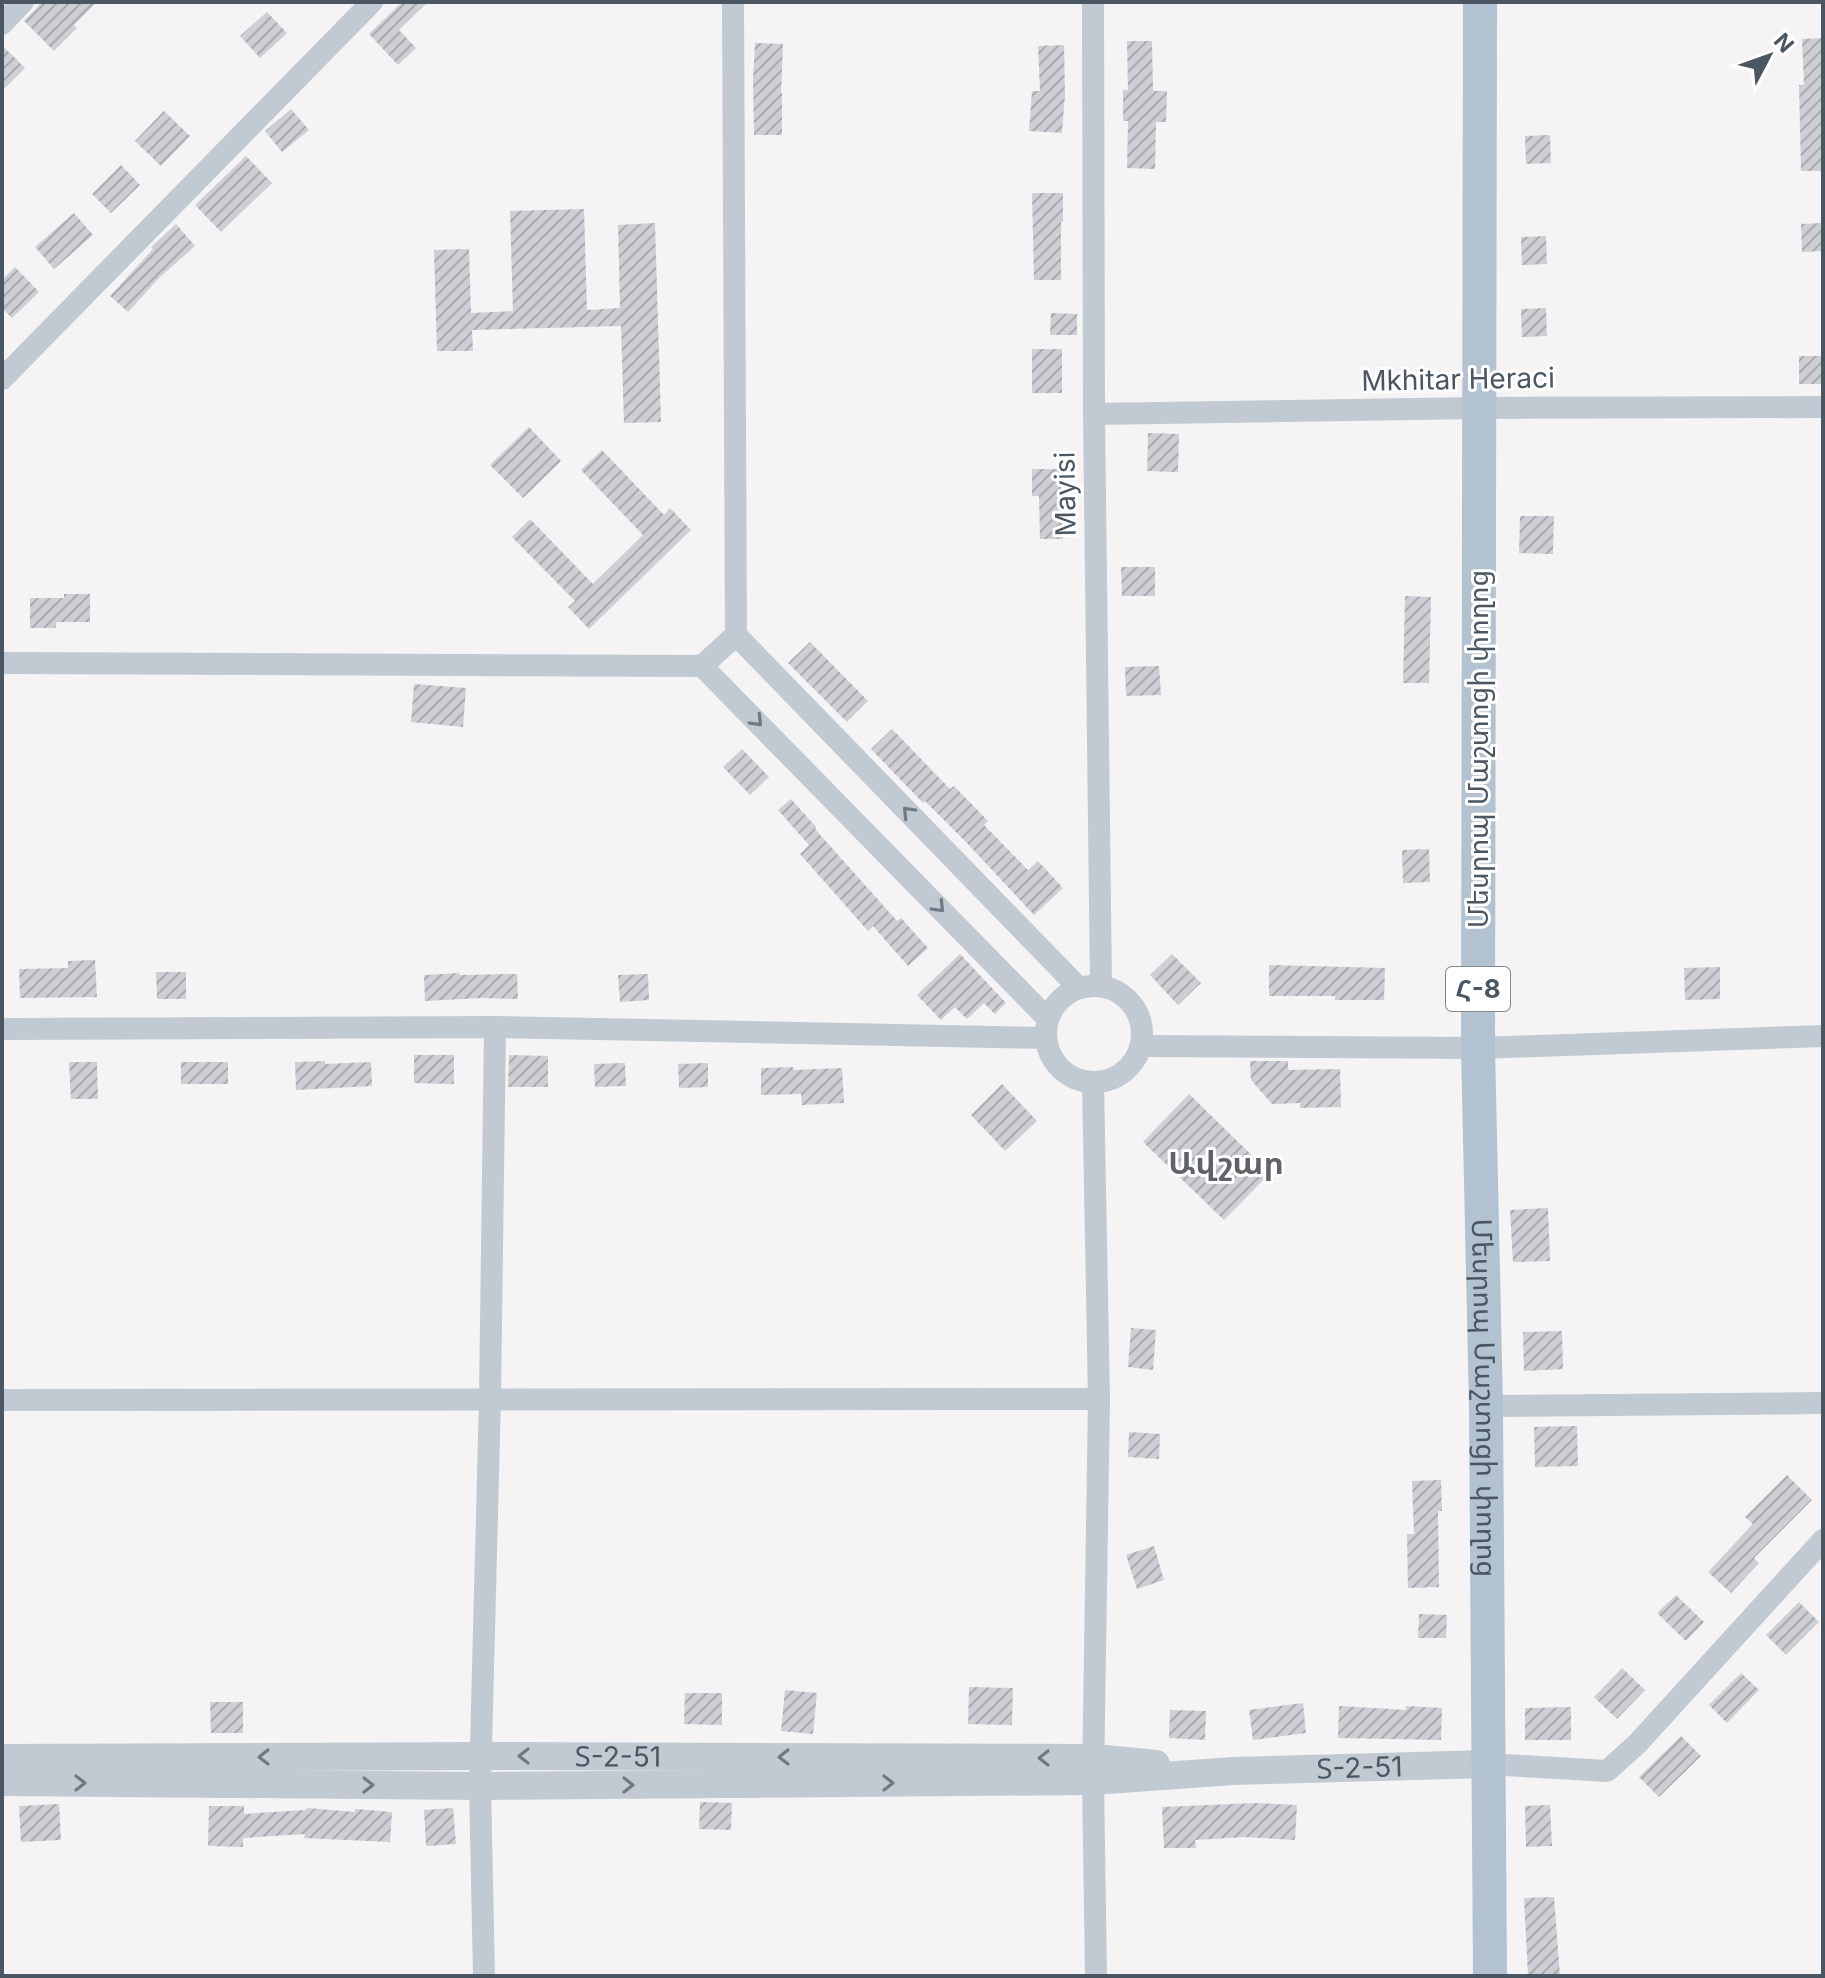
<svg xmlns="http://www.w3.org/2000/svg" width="1825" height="1978" viewBox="0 0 1825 1978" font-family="Inter,'Noto Sans Armenian',sans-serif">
  <defs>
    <pattern id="building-hatch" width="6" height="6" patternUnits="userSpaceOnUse" patternTransform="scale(2)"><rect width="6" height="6" fill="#cdcfd5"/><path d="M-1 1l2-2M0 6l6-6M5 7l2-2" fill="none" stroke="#a8abb0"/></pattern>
  </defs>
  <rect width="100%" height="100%" fill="#f5f3f3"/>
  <g fill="url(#building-hatch)">
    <path d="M42 2H97L74 25 77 28 54 51 24 21Z"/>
    <path d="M402 2H428L399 30 416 48 398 65 369 34Z"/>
    <path d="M267 12 287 33 260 58 240 36Z"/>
    <path d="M1823 38V171H1801L1799 85H1804L1802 39Z"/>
    <path d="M1127 41H1152L1153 91H1167L1166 122H1156L1155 169 1127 168 1128 121H1123V90H1128Z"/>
    <path d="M755 43 783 44 781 93H782V135H754L753 80Z"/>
    <path d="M2 45 25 68 2 91Z"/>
    <path d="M1064 45 1065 94 1062 133 1029 131 1032 91H1040L1038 46Z"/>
    <path d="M291 109 309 130 282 152 265 131Z"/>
    <path d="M164 111 190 136 161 166 135 141Z"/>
    <path d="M1550 135 1551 163 1526 164 1525 136Z"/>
    <path d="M246 156 272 183 221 232 195 205Z"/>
    <path d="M121 165 140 185 111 213 92 194Z"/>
    <path d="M1032 193H1063V221H1061V280H1034Z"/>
    <path d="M584 209 587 310 620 308 618 225 655 223 661 422 624 423 621 326 472 330 473 351H437L434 250 469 249 471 313 513 311 510 211Z"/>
    <path d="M74 213 93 235 54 269 35 247Z"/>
    <path d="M1823 223V251L1802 252 1801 224Z"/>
    <path d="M176 224 195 246 159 278 128 312 110 296 153 249 151 247Z"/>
    <path d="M1546 236 1547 264 1522 265 1521 237Z"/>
    <path d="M15 267 39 292 12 318 2 308V280Z"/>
    <path d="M1546 308 1547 336 1522 337 1521 309Z"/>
    <path d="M1051 313 1077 314V335H1050Z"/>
    <rect x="1032" y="349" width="30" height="44"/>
    <rect x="1799" y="356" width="24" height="28"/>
    <path d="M529 427 561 461 523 498 490 465Z"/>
    <path d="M1148 433 1179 434 1178 472 1147 471Z"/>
    <path d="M602 450 664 515 670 508 691 530 589 629 568 607 575 601 512 537 530 519 593 584 643 535 581 470Z"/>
    <path d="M1032 469H1061L1063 539H1040L1039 496H1032Z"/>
    <path d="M1520 516H1554L1553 554 1519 553Z"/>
    <path d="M1121 567H1155V596H1122Z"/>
    <path d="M64 594H90V622H56V628H30V598H64Z"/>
    <path d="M1405 596 1431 597 1429 683H1403Z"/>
    <path d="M810 642 868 701 847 722 788 663Z"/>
    <path d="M1159 666 1161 695 1126 696 1125 667Z"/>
    <path d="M414 684 466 688 463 727 411 722Z"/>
    <path d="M892 729 950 789 954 786 988 821 984 825 1028 870 1038 861 1063 888 1034 915 966 842 925 801 923 803 871 749Z"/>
    <path d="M742 749 769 777 750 795 723 767Z"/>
    <path d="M791 799 816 827 815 829 897 921 901 918 928 948 908 966 873 926 868 931 800 854 809 845 778 810Z"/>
    <path d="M1429 849 1430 882 1403 883 1402 850Z"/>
    <path d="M960 954 1006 1003 995 1014 984 1003 967 1019 955 1007 941 1020 917 995Z"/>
    <path d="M1172 954 1201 983 1178 1005 1150 975Z"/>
    <path d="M95 960 97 997 20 998 19 969 68 968V961Z"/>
    <path d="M1269 965 1385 968 1384 1000H1335V996H1269Z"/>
    <path d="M1720 967V999L1685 1000 1684 968Z"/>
    <path d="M156 972H186V999H157Z"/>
    <path d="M459 973V975L517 974 518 999 481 998 425 1001 424 975Z"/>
    <path d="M648 974 649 1000 620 1002 618 975Z"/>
    <path d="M414 1055H454V1084L414 1083Z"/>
    <path d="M509 1055 548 1056V1087H508Z"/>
    <path d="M325 1061V1064L371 1062 372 1086 296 1090 295 1062Z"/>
    <path d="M1250 1061H1288V1070L1340 1069 1341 1107 1300 1108V1103L1272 1104 1251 1080Z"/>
    <path d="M69 1062H97L98 1099H71Z"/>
    <rect x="181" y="1062" width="47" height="22"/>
    <path d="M625 1063 626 1086 595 1087 594 1064Z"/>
    <path d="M708 1063V1087L679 1088 678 1064Z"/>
    <path d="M793 1067V1070L842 1068 844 1103 802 1105 801 1094 761 1095V1068Z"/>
    <path d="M1002 1084 1037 1121 1005 1151 971 1115Z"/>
    <path d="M1189 1094 1270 1173 1224 1220 1143 1142Z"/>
    <path d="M1548 1208 1550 1261 1513 1262 1510 1210Z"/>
    <path d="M1131 1328 1156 1330 1153 1370 1128 1367Z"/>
    <path d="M1562 1331 1563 1369 1524 1371 1523 1332Z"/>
    <path d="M1577 1426 1578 1466 1535 1467 1534 1427Z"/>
    <path d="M1129 1432 1160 1434 1159 1459 1128 1457Z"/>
    <path d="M1787 1475 1812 1500 1754 1558 1759 1563 1731 1593 1708 1572 1753 1524 1745 1517Z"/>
    <path d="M1441 1480 1442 1511H1438L1439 1587 1408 1588 1407 1534H1414L1412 1481Z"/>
    <path d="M1154 1546 1164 1580 1137 1589 1126 1555Z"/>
    <path d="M1676 1595 1704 1622 1686 1641 1657 1613Z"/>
    <path d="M1799 1602 1819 1622 1786 1655 1766 1635Z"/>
    <path d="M1419 1614 1447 1615 1446 1638H1418Z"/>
    <path d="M1622 1668 1645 1690 1617 1719 1594 1697Z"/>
    <path d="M1741 1673 1759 1690 1727 1723 1709 1705Z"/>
    <path d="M969 1687 1013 1688 1012 1725 968 1724Z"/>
    <path d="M785 1690 817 1693 813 1734 781 1731Z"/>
    <path d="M685 1693H722V1725L684 1724Z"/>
    <path d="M210 1702H243V1733H211Z"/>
    <path d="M1303 1703 1306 1733 1253 1740 1249 1710Z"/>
    <path d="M1339 1706 1406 1710V1706L1442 1708 1441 1740 1338 1738Z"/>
    <path d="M1571 1707V1740H1525V1708Z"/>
    <path d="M1170 1710 1206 1711 1205 1740 1169 1738Z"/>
    <path d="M1681 1736 1701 1756 1659 1797 1639 1777Z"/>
    <path d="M700 1802 732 1803 731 1830 699 1829Z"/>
    <path d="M1256 1803 1297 1805 1295 1840 1245 1837 1195 1840 1196 1848H1164L1162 1807Z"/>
    <path d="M59 1804 61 1840 21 1842 19 1806Z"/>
    <path d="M1550 1805 1552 1846 1526 1847 1525 1806Z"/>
    <path d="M209 1806H244V1814L306 1810 307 1808 355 1812V1809L392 1812 390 1842 304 1838 305 1834 243 1838V1847L208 1846Z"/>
    <path d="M453 1808 456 1844 426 1846 424 1810Z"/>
    <path d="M1554 1897 1560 1976H1528L1524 1898Z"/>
  </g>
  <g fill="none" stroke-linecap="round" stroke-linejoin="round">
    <g stroke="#c1cad2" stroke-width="22">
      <path d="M1093 2 1094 414 1101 986"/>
      <path d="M2 24 23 2"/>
      <path d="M2 379 372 2"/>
      <path d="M1094 414 1479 408 1823 407"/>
      <path d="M736 635 1079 988"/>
      <path d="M2 663 702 666 736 635 733 2"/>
      <path d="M702 666 1048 1019"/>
      <circle cx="1094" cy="1034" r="48"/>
      <path d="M2 1029 495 1027 1046 1038"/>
      <path d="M1141 1046 1478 1048 1823 1036"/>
      <path d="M1093 1082 1099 1399 1093 1781 1096 1976"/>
      <path d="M2 1400 1099 1399"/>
      <path d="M1486 1406 1823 1403"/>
      <path d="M1488 1764 1607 1771 1637 1744 1823 1540"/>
      <path d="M484 1976 480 1786 490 1398 495 1027"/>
    </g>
    <g stroke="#c1cad2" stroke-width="28">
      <path id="s1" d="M2 1758 480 1756 1095 1758 1156 1764"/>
      <path id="s2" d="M2 1782 480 1786 1093 1781 1233 1771 1488 1764"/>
    </g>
    <path stroke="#b3c2d1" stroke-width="34" id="s3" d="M1480 2 1478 1048 1486 1406 1490 1976"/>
  </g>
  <defs><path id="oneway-chevron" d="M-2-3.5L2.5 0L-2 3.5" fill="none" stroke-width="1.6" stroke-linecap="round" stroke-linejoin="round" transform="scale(2)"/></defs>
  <g stroke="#6e7983">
    <use href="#oneway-chevron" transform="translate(757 721) rotate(46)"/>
    <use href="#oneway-chevron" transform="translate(908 812) rotate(-134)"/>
    <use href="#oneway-chevron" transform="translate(939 907) rotate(46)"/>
    <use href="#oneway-chevron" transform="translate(524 1756) rotate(-180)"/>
    <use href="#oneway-chevron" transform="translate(264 1757) rotate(180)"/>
    <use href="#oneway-chevron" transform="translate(784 1757) rotate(-180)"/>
    <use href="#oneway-chevron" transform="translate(1044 1758) rotate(-180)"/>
    <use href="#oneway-chevron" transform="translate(80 1783)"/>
    <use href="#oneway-chevron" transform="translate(888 1783)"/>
    <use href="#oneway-chevron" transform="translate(368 1785)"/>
    <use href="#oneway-chevron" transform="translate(628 1785)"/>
  </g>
  <g text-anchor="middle" stroke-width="6" stroke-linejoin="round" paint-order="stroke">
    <rect fill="#fff" stroke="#808990" stroke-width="2" x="1446" y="967" width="64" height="44" rx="6"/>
    <g font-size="26" font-weight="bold" fill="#4a5661">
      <text x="1478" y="998">Հ-8</text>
    </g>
    <g font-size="28" fill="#4a5661" stroke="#fff">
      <text transform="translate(1458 379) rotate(-1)" y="10">Mkhitar Heraci</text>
      <text transform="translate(1065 494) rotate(-91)" y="10">Mayisi</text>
      <text transform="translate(1478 749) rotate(-90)" y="10">Մեսրոպ Մաշտոցի փողոց</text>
      <text dy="10" stroke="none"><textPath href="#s3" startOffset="1396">Մեսրոպ Մաշտոցի փողոց</textPath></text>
      <text dy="10" stroke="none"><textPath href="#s1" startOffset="616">Տ-2-51</textPath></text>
      <text dy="10" stroke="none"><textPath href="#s2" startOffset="1358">Տ-2-51</textPath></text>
    </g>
    <g font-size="32" font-weight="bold" fill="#5f6368" stroke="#fff">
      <text x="1226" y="1174">Ավշար</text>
    </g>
  </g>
  <rect width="1825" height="1978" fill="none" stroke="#4a5661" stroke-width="8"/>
  <g transform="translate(1769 56) rotate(49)" stroke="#ffffff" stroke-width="6" paint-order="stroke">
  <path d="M0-6L14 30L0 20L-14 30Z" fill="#4a5661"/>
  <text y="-12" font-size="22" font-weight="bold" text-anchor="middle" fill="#4a5661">N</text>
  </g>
</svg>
